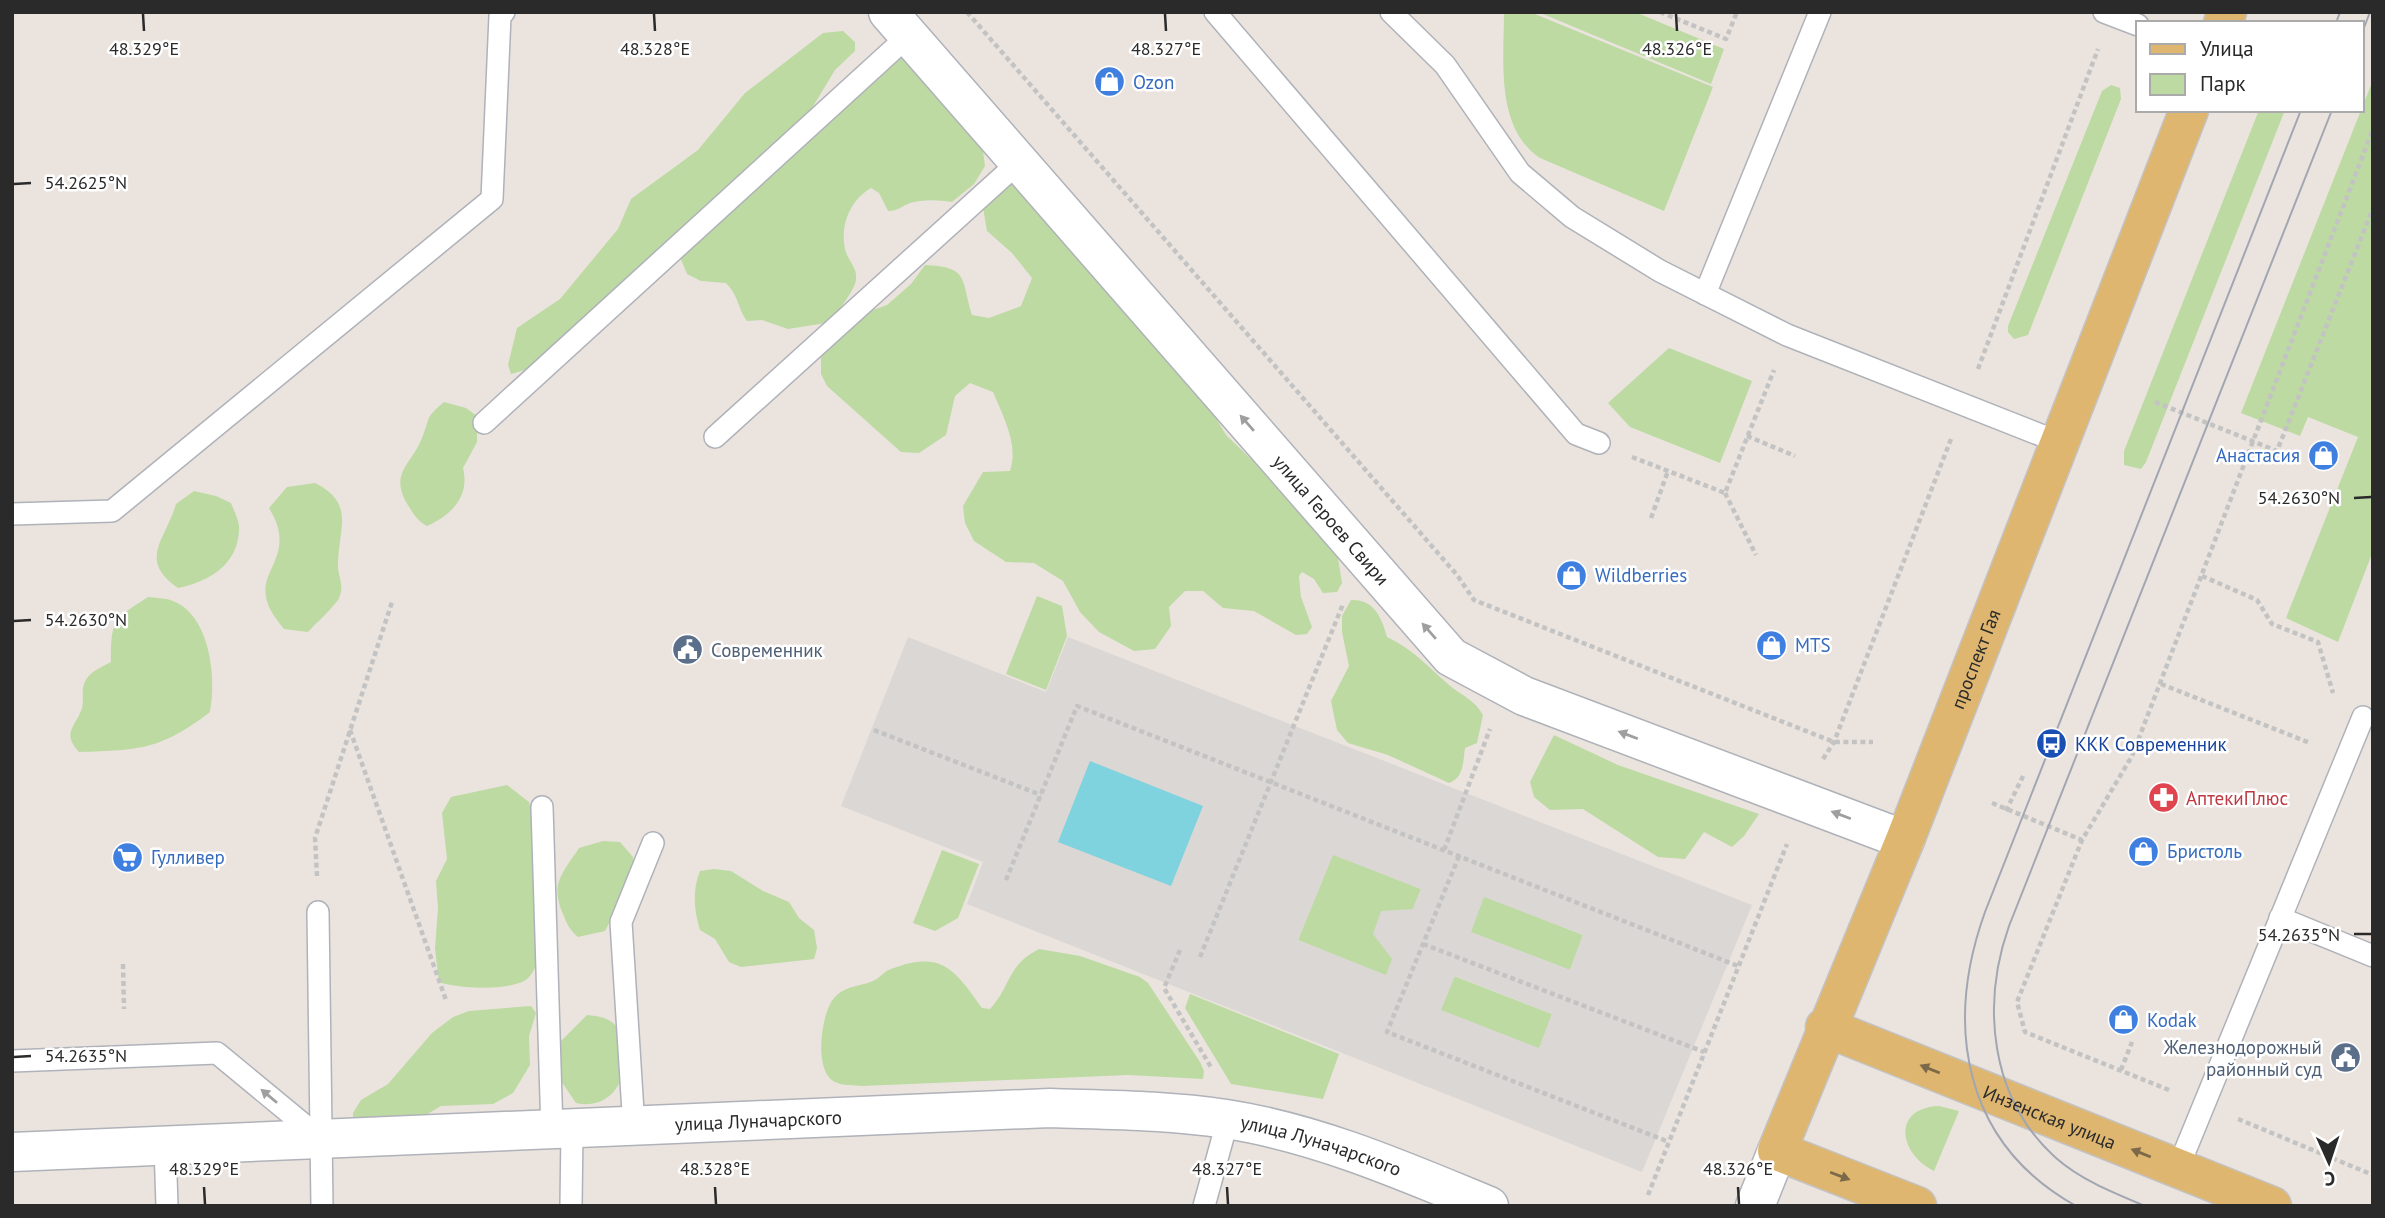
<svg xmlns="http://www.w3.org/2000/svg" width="2385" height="1218" viewBox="0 0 2385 1218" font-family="'PT Sans',sans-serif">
  <rect width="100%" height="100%" fill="#ebe4de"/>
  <g fill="#bcdaa2">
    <path d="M1504 12H1530L1713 87 1664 211 1540 158C1495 128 1504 60 1504 12Z"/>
    <path d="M1538 12H1635L1724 49 1711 84Z"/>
    <path d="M843 31 855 42V51L835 70 809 113 525 370 511 374 508 365 517 328 560 299 618 229 631 199 698 150 745 93 823 33Z"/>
    <path d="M902 52 982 143 985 166 974 184 952 202C938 200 924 199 910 203 902 206 898 211 888 211L879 193 871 188C850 200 840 225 845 249 848 262 860 269 855 284 850 297 838 309 832 322L788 329 762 320 747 321C737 307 740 298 726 283L701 281 687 274 680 257Z"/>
    <path d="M2373 80V551L2338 642 2286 618 2358 437 2308 417 2300 436 2241 413Z"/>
    <path d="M2111 85 2120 88 2121 99 2028 335 2014 339 2008 332V326L2102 91Z"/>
    <path d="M2259 110H2285L2146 462 2141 469 2124 465V451Z"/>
    <path d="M1011 178 1194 382 1226 435 1252 460 1338 558 1342 583 1337 592 1323 593 1314 579 1302 572 1299 576 1301 597 1312 627 1307 634 1296 635 1254 611 1223 608 1203 591H1185L1169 607 1171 626 1155 649 1134 651 1099 632 1080 612 1063 581 1034 563 1006 562 974 541 965 523 963 506 983 472 1010 471C1019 445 1003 416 993 392L970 383 955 396 946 435 919 453 901 452 827 386 821 374V357L830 344 859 315 887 305 911 284 925 265C969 267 961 278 972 315L989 318 1021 306 1032 278 1012 253 987 231 982 202Z"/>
    <path d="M1669 348 1752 381 1720 463 1630 427 1608 403Z"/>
    <path d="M444 402 466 408 477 416V442L463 468C470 496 452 515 427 526 416 520 413 513 406 502 390 472 412 464 422 438 431 416 424 419 444 402Z"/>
    <path d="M315 483C355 503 339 527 338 563 337 577 346 585 338 600 330 611 317 622 308 632L284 629C277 620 270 612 267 601 257 569 298 555 269 508L287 487Z"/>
    <path d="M194 491 216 496 231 503C234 511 240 522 239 530 238 565 208 582 178 588 137 560 166 539 176 504Z"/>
    <path d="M1037 596 1062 606 1067 636 1046 690 1006 674Z"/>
    <path d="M148 597C155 598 164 598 170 600 210 612 217 678 210 712 160 750 140 750 79 752 61 732 76 727 82 708 85 697 79 688 88 677 93 670 104 666 111 662 111 619 114 619 148 597Z"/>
    <path d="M1351 600C1374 599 1382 618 1387 637 1413 649 1428 667 1449 685 1462 696 1474 699 1483 715L1477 743 1465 748C1463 761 1464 778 1449 783L1388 755 1348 743 1337 730 1331 701 1349 666 1342 632V616Z"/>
    <path d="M1554 735 1618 765 1759 814 1744 836 1732 847 1704 832 1685 859 1658 857 1583 809 1550 810 1534 797 1530 782Z"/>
    <path d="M507 785 529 802 533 819 537 965C534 969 531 976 527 979 512 991 457 989 439 982L435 949 438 908 436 881 447 859 442 813 451 797Z"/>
    <path d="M603 841 620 842 633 857 634 873 605 931 578 937C569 929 567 924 563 914 550 883 562 874 579 848Z"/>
    <path d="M942 850 979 864 958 918 935 931 913 923Z"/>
    <path d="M1333 854 1421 889 1386 976 1298 940Z"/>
    <path d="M714 869 731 871 763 891 789 902 799 918 814 930 817 948 814 959 741 967 729 962 715 939 700 930C694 910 692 891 700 871Z"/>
    <path d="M1484 896 1583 935 1570 970 1470 932Z"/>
    <path d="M1039 949 1080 956 1140 977 1148 983 1200 1062 1204 1071 1203 1079 1128 1075 862 1086C854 1085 843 1086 835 1082 813 1072 821 1013 834 998 846 985 859 987 873 981 880 978 884 971 891 969 942 950 954 969 982 1008L990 1009C1012 985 1006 966 1039 949Z"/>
    <path d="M1454 976 1552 1014 1539 1049 1440 1010Z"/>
    <path d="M1190 994 1339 1054 1323 1099 1231 1084 1185 1008Z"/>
    <path d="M531 1006 536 1013 529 1036 530 1065 513 1093 493 1104 441 1106 409 1125 353 1121V1113L361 1100 388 1084 432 1033 453 1017 469 1011Z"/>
    <path d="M587 1015C596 1016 606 1017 613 1023 638 1048 625 1114 576 1103L557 1075 560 1042Z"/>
    <path d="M1939 1106 1959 1111 1934 1171C1899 1154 1891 1108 1939 1106Z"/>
  </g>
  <path fill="#dbd7d4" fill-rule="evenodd" d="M908 637 1046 692 1068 637 1752 905 1642 1172 967 904 983 862 841 806ZM1333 855 1421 889 1413 909 1381 911 1373 934 1392 959 1386 975 1298 940ZM1484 897 1583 935 1570 970 1471 932ZM1455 976 1552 1014 1539 1048 1441 1010Z"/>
  <path fill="#7ed3df" d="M1090 761 1203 806 1171 886 1058 842Z"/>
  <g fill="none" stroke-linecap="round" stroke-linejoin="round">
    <defs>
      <g id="lane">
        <path d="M1215 12 1576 434 1599 443"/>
        <path d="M1391 12 1445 65 1520 173 1572 217 1660 271 1787 335 2061 443"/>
        <path d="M2104 12 2138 25"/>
        <path d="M1705 294 1820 12"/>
        <path d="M484 423 908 36"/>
        <path d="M715 437 1019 162"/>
        <path d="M12 514 112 511 492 199 500 16 504 12"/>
        <path d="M542 807 552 1131"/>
        <path d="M318 912 322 1206"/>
        <path d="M2280 918 2373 956"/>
        <path d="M12 1061 217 1053 320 1138"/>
        <path d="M634 1128 621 922 653 843"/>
        <path d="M165 1146 167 1206"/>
        <path d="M2178 1168 2363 717"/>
        <path d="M571 1206 572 1131"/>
        <path d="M1204 1206 1228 1119"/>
      </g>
      <g id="street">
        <path id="s1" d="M888 12 1451 657 1524 696 1905 840"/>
      </g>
      <g id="secondary">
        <path id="s2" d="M12 1152 1050 1108C1109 1110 1167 1110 1226 1119 1317 1133 1404 1171 1489 1206"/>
        <path d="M1755 1206 1777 1151"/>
      </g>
      <g id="primary">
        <path d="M2223 23 2227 12"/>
        <path id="s3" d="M1825 1027 2272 1206"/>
        <path id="s4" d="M1917 1206 1777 1151 1905 840 2189 110"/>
      </g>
    </defs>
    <use href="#lane" stroke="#afb2b9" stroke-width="24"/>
    <use href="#street" stroke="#afb2b9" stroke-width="41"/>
    <use href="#secondary" stroke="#afb2b9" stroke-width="41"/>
    <use href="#primary" stroke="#c3c3c3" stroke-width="41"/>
    <g stroke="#c3c3c3" stroke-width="4.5" stroke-dasharray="5 3.5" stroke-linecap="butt">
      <path d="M967 12 1457 575 1474 600 1834 742H1873"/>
      <path d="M1660 12 1726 39 1737 12"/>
      <path d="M1978 369 2098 49"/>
      <path d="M2155 402 2277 451 2373 208"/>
      <path d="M1747 436 1795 456"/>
      <path d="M1632 457 1725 493 1774 370"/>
      <path d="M1725 493 1756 555"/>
      <path d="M1651 518 1668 471"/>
      <path d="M2202 576 2257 600 2272 624 2318 642 2333 693"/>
      <path d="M2161 684 2310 743"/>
      <path d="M350 730 446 1000"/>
      <path d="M874 730 1041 795"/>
      <path d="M1823 759 1834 742 1951 439"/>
      <path d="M1992 803 2082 840"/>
      <path d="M2006 811 2024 774"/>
      <path d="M1444 850 1490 729"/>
      <path d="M1459 856 1387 1032 1669 1142"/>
      <path d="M317 876 315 838 392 602"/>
      <path d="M1006 880 1077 706 1738 966"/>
      <path d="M1423 944 1704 1052"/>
      <path d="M1180 950 1164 988 1212 1069"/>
      <path d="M1200 957 1343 604"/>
      <path d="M123 964 124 1009"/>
      <path d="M2121 1070 2132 1042"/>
      <path d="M2169 1090 2025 1032 2017 1002 2082 840 2132 756 2373 129"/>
      <path d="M2238 1119 2373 1175"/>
      <path d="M1648 1195 1787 844"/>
    </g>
    <use href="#lane" stroke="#fff" stroke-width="21"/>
    <use href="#street" stroke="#fff" stroke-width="38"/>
    <use href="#secondary" stroke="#fff" stroke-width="38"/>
    <use href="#primary" stroke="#dfb66f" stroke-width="38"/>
    <g stroke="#a2a6b2" stroke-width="2">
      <path d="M2336 23 2340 12"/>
      <path d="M2362 33 2370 12"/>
      <path d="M2076 1206C1963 1143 1944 1026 1985 912L2301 110"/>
      <path d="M2145 1206C2114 1193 2081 1180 2056 1158 1990 1099 1981 1005 2009 926L2332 110"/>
    </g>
  </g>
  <defs><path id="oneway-solid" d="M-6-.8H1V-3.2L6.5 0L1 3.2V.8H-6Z" transform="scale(1.75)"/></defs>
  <g fill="#9f9f9f">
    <use href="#oneway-solid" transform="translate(1247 423) rotate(-131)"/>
    <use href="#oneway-solid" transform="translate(1429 631) rotate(-131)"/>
    <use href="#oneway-solid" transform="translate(1628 735) rotate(-159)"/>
    <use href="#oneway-solid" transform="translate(1841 815) rotate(-159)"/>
    <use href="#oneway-solid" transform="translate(269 1096) rotate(-140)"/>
  </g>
  <g fill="#7b6949">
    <use href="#oneway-solid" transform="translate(1930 1069) rotate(-158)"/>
    <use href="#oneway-solid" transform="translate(2141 1153) rotate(-158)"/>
    <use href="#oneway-solid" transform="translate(1840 1176) rotate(21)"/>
  </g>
  <path fill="none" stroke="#2a2a2a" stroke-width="2.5" d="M143 14 144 31M654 14 655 31M1165 14 1166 31M1676 14 1677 31M14 184 31 183M2354 498 2371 497M14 621 31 620M2354 934H2371M14 1057 31 1056M204 1187 205 1204M715 1187 716 1204M1227 1187 1228 1204M1738 1187 1739 1204"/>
  <defs>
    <symbol id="shop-disc" viewBox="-11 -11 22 22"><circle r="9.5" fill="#3f7fe0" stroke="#fff"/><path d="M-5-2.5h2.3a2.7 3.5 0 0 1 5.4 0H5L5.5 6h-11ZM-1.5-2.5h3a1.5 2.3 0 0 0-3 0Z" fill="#fff"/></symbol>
    <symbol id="civic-disc" viewBox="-11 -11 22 22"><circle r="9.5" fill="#5c6f8a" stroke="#fff"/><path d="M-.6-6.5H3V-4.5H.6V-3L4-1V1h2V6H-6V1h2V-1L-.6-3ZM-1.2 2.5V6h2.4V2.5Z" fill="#fff"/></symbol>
    <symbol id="bus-disc" viewBox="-11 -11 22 22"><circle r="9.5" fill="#1a4fb4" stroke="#fff"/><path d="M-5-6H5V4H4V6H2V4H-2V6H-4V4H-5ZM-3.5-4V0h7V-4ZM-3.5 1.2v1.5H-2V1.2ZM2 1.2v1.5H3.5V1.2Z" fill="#fff"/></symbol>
    <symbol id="pharmacy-disc" viewBox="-11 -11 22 22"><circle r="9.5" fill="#e0444e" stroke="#fff"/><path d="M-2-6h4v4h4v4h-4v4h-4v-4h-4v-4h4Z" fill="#fff"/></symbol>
    <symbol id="supermarket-disc" viewBox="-11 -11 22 22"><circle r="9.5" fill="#3f7fe0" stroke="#fff"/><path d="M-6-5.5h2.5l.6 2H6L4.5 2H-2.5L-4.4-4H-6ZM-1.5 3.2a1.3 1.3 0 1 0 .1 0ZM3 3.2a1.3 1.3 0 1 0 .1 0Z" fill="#fff"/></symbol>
  </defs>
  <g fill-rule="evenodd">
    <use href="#shop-disc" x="1092" y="64" width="35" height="35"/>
    <use href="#shop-disc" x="2306" y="438" width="35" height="35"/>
    <use href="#shop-disc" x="1554" y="558" width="35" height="35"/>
    <use href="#shop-disc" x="1754" y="628" width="35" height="35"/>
    <use href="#civic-disc" x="670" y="632" width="35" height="35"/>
    <use href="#bus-disc" x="2034" y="726" width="35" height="35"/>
    <use href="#pharmacy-disc" x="2146" y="780" width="35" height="35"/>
    <use href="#shop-disc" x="2126" y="834" width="35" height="35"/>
    <use href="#supermarket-disc" x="110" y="840" width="35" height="35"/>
    <use href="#shop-disc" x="2106" y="1002" width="35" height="35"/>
    <use href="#civic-disc" x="2328" y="1040" width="35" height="35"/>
  </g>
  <g text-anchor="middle" stroke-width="5" stroke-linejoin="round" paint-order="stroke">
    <g font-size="19" fill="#366cbe" stroke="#fff" text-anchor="start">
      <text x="1133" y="89">Ozon</text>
      <text x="2300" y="462" text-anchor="end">Анастасия</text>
      <text x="1595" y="582">Wildberries</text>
      <text x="1795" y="652">MTS</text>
      <text x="2167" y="858">Бристоль</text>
      <text x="151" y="864">Гулливер</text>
      <text x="2147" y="1027">Kodak</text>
    </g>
    <g font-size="19" fill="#2a2a2a" stroke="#fff">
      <text dy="7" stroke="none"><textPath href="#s1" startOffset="674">улица Героев Свири</textPath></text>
      <text dy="7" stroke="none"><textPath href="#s4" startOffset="681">проспект Гая</textPath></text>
      <text dy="7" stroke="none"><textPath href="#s3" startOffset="242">Инзенская улица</textPath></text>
      <text dy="7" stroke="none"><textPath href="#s2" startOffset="747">улица Луначарского</textPath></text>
      <text dy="7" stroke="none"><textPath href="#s2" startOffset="1314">улица Луначарского</textPath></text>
    </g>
    <g font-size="19" fill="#4e5e75" stroke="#fff" text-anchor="start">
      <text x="711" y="657">Современник</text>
      <text x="2322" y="1054" text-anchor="end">Железнодорожный<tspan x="2322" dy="22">районный суд</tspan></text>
    </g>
    <g font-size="19" fill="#164399" stroke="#fff" text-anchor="start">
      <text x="2075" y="751">ККК Современник</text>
    </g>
    <g font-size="19" fill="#be3a42" stroke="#fff" text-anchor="start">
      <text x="2186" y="805">АптекиПлюс</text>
    </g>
  </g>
  <g font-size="18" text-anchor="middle" fill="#2a2a2a" stroke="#fff" stroke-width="5" stroke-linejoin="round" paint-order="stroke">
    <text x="144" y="55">48.329°E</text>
    <text x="655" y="55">48.328°E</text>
    <text x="1166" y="55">48.327°E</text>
    <text x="1677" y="55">48.326°E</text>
    <text x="86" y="189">54.2625°N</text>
    <text x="2299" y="504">54.2630°N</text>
    <text x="86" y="626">54.2630°N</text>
    <text x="2299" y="941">54.2635°N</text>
    <text x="86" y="1062">54.2635°N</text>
    <text x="204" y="1175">48.329°E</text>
    <text x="715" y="1175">48.328°E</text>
    <text x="1227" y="1175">48.327°E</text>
    <text x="1738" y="1175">48.326°E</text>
  </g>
  <rect width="2385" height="1218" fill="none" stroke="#2a2a2a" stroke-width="28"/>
  <rect x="2136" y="21" width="228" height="91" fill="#ffffff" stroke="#aaaaaa" stroke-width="2"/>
  <rect x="2150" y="44" width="35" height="10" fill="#dfb66f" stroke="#aaaaaa" stroke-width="2"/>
  <text x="2200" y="56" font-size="21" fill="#2a2a2a">Улица</text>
  <rect x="2150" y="74" width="35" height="21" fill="#bcdaa2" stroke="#aaaaaa" stroke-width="2"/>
  <text x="2200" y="91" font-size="21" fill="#2a2a2a">Парк</text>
  <g transform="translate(2329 1162) rotate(177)" stroke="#ffffff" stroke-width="5" paint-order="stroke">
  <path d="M0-5L12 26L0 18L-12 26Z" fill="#2a2a2a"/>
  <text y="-10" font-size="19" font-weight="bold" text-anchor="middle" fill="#2a2a2a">С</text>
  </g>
</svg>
